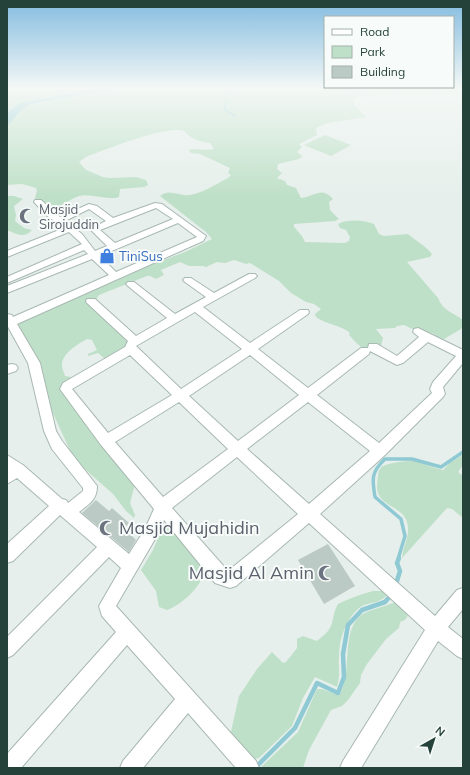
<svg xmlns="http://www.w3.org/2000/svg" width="470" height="775" viewBox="0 0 470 775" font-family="Mulish,sans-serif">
  <rect width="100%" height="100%" fill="#e6efeb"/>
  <g fill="#bfe0c8">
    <path d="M7 88H98L24 102 7 113Z"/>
    <path d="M120 88H332L342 89 371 90 375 88H463V95L395 94 357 97 353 100 356 107 366 117 327 123 316 128 317 135 299 144 302 147 297 152 302 156 299 159 278 164 277 169 282 173 277 178 285 181 287 185 296 188 301 198C316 196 321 186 333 199L329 202 330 210 339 219 335 221 294 224V227L302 236 305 242 345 243 349 241 350 237 346 230 340 228 338 224C348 219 364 220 374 224L379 234 384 236 408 234C416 241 426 246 432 254L430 257 407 262 438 298C442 310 454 313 463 320V326L461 329 444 339 439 338 432 333 419 332 404 325 397 326 395 328 376 329 383 338 381 346 382 348C369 358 358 345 349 335L350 333C341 325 327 325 316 317L315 314 321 309 314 304 306 302 291 293 279 281 250 263 246 264 234 260 225 263 217 262 206 267 203 266H189L180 262 161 270 164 275 156 279 150 276H147L99 295 95 301 128 337V344L105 359 98 353 88 356V354L97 350 92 340 87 339C78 344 64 352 62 363 61 367 64 372 65 376L71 377 66 384 135 484 130 503 135 515 134 518 126 511 113 494 79 464 72 455 52 411 17 327 20 322 129 273 185 252 212 239 206 232 160 196C171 188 178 197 190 195 203 193 216 184 228 178L231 175 228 173 230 168 200 154 191 153 189 150C196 148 205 151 214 149L210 143C199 141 191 139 184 131 166 125 105 150 86 157L79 162 86 170 103 177 109 178 136 177 146 180 148 185 144 187 120 189 119 197 116 198C105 199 87 193 79 196 73 198 67 202 62 205L64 211 57 213 42 206 35 198 37 191 36 188 22 184 7 185V126L14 117 26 106Z"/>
    <path d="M325 135 351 145 331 156 304 145Z"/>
    <path d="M7 196H14L23 199 14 206 16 215 15 221 24 228 32 230C24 239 17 234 7 230Z"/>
    <path d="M463 455V465L458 472 463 476V518L452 509 447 508 402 558C403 545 411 536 407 522 403 508 385 507 379 495 376 490 377 482 378 477 378 473 379 468 383 466 389 463 410 460 416 461 425 464 434 468 443 470L450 463Z"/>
    <path d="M164 524 176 531 205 566C205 584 183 604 167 610L159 607 156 591 141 570 153 550Z"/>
    <path d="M373 591H384L387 595C378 605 368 601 359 608 346 619 339 639 339 656 338 671 341 672 337 687L315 677 303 698 292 726 259 758 250 760 230 736 239 696 257 669 272 652 283 663 286 662 297 648V639L303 636 317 641C323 636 330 631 332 623 334 616 334 611 338 604 348 599 362 594 373 591Z"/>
    <path d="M398 601 408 611C408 618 406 620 400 622L399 628 386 639 367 664 361 675 360 683 348 700 342 706 331 710 309 750 303 768H260L298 732 317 689C326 688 332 695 340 694 353 672 340 633 361 615 366 611 390 605 398 601Z"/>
  </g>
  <path fill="#8ec9d4" d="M98 88H120L32 104C20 108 15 118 7 126V113L18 104 24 102Z"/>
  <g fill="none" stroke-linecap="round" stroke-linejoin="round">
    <path stroke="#8ec9d4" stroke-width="1.5" d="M233 88 226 101 225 110 235 116"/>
    <path stroke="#8ec9d4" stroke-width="3.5" d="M398 559 405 536 401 519 375 497C372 479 371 472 385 459H412L441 467 463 452"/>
    <g stroke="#8ec9d4" stroke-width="4.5">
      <path d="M396 584 400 571 397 563 399 558"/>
      <path d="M255 768 295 728 317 683 338 693 344 677 343 654 348 625 362 610 385 602 391 595"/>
    </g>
  </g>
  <g fill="#bbcac4">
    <path d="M96 500 109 511 112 508 129 523 124 528 136 540 129 552 82 513Z"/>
    <path d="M328 544 355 586 324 604 298 560Z"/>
  </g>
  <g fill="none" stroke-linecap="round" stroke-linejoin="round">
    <defs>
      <g id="minor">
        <path d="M35 200H41L60 217 89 204 97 206 113 218 155 203 162 204 206 236 203 241 17 324 40 363 56 431 62 441 97 486C97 500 89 504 79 512L129 554 145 529 154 509 101 445 60 389 63 383 125 347 128 341 87 303 86 301 87 299H95L136 336 167 318 128 286 126 284 128 282H134L175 314 206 297 185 282 183 280 185 278H191L214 293 249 274H255L257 276 255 278 203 307 250 343 300 310H308L309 312 308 314 258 349 308 388 361 348H368L369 344H377L397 356 419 337 413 332 414 329 418 328 463 350V363L443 387 445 394 443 397 385 455 320 514 435 616 457 590 463 588V609L448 627 463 639V659L457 656 438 641 361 768H340L343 761 425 630 309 523 236 586 230 588 215 583 164 520 155 539 116 606 256 761 259 768H236L188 713 143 768H120L123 761 175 699 127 645 21 768H7V754L116 632 102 616 99 606 121 568 109 557 13 655 7 658V637L97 547 60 515 13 561 7 563V544L49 506 17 478 7 484V455L23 465 62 499 66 500 68 503 83 491V488L52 449 44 431 28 363 7 325V314L12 315 13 317 109 275 92 259 7 293V286L88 254 84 250 7 283V277L82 244 69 232 7 257V251L64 228 46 215 34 202ZM156 208 173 219 115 243 100 230ZM89 209 106 221 90 229 107 246 95 251 82 234 65 221ZM178 223 197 237 116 272 100 256ZM195 312 242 349 181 389 136 346ZM428 342 456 356 433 382 430 389 432 393 379 443 317 395 369 354 370 351 397 365 403 363ZM130 355 172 395 108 433 72 389ZM250 355 299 395 238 441 189 396ZM179 402 228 449 163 497 115 442ZM308 402 370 451 309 504 247 449ZM237 457 298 514 228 571 172 508Z"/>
        <path d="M12 364 16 365 18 368 16 371 7 374V365Z"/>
      </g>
    </defs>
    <use href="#minor" stroke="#a8b8b2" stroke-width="2"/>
    <use href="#minor" fill="#fff" fill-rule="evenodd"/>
  </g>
  <linearGradient id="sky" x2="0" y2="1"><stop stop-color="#84bce0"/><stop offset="0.45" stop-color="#f4f8f6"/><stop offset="1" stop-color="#f4f8f6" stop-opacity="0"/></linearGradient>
  <rect width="470" height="196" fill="url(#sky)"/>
  <defs>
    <symbol id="mosque-bare" viewBox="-9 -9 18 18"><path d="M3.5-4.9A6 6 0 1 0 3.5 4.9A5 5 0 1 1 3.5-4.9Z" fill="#6b7280" stroke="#f7fbf9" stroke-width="2.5" paint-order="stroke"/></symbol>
    <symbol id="shop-bare" viewBox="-9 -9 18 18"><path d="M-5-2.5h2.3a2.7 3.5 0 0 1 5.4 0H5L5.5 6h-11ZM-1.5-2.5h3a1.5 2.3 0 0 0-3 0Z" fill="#3f7fe0" stroke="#f7fbf9" stroke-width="2.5" paint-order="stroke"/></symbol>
  </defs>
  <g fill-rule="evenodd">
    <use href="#mosque-bare" x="16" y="205" width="22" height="22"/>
    <use href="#shop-bare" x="96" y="245" width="22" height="22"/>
    <use href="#mosque-bare" x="96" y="517" width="22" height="22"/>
    <use href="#mosque-bare" x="315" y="562" width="22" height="22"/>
  </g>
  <g text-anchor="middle" stroke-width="4" stroke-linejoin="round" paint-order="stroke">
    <g font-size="13" fill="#5b616d" stroke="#f7fbf9" text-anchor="start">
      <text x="39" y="214">Masjid<tspan x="39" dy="15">Sirojuddin</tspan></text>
    </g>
    <g font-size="13" fill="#366cbe" stroke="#f7fbf9" text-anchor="start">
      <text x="119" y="261">TiniSus</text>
    </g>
    <g font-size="18" fill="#5b616d" stroke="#f7fbf9" text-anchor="start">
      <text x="119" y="534">Masjid Mujahidin</text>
      <text x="314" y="579" text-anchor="end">Masjid Al Amin</text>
    </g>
  </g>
  <rect width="470" height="775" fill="none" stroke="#24423a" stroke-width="16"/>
  <rect x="324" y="16" width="130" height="72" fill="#f7fbf9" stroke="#a3b1ad"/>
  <rect x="332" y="29" width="20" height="6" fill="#ffffff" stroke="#a3b1ad"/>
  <text x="360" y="36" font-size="12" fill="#24423a">Road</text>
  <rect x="332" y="46" width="20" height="12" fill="#bfe0c8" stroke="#a3b1ad"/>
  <text x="360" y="56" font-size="12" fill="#24423a">Park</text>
  <rect x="332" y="66" width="20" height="12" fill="#bbcac4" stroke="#a3b1ad"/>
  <text x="360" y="76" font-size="12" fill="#24423a">Building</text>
  <g transform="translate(434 739) rotate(39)" stroke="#f7fbf9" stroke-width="3" paint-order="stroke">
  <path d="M0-3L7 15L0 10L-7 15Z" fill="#24423a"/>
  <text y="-6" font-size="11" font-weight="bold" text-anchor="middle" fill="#24423a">N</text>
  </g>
</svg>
